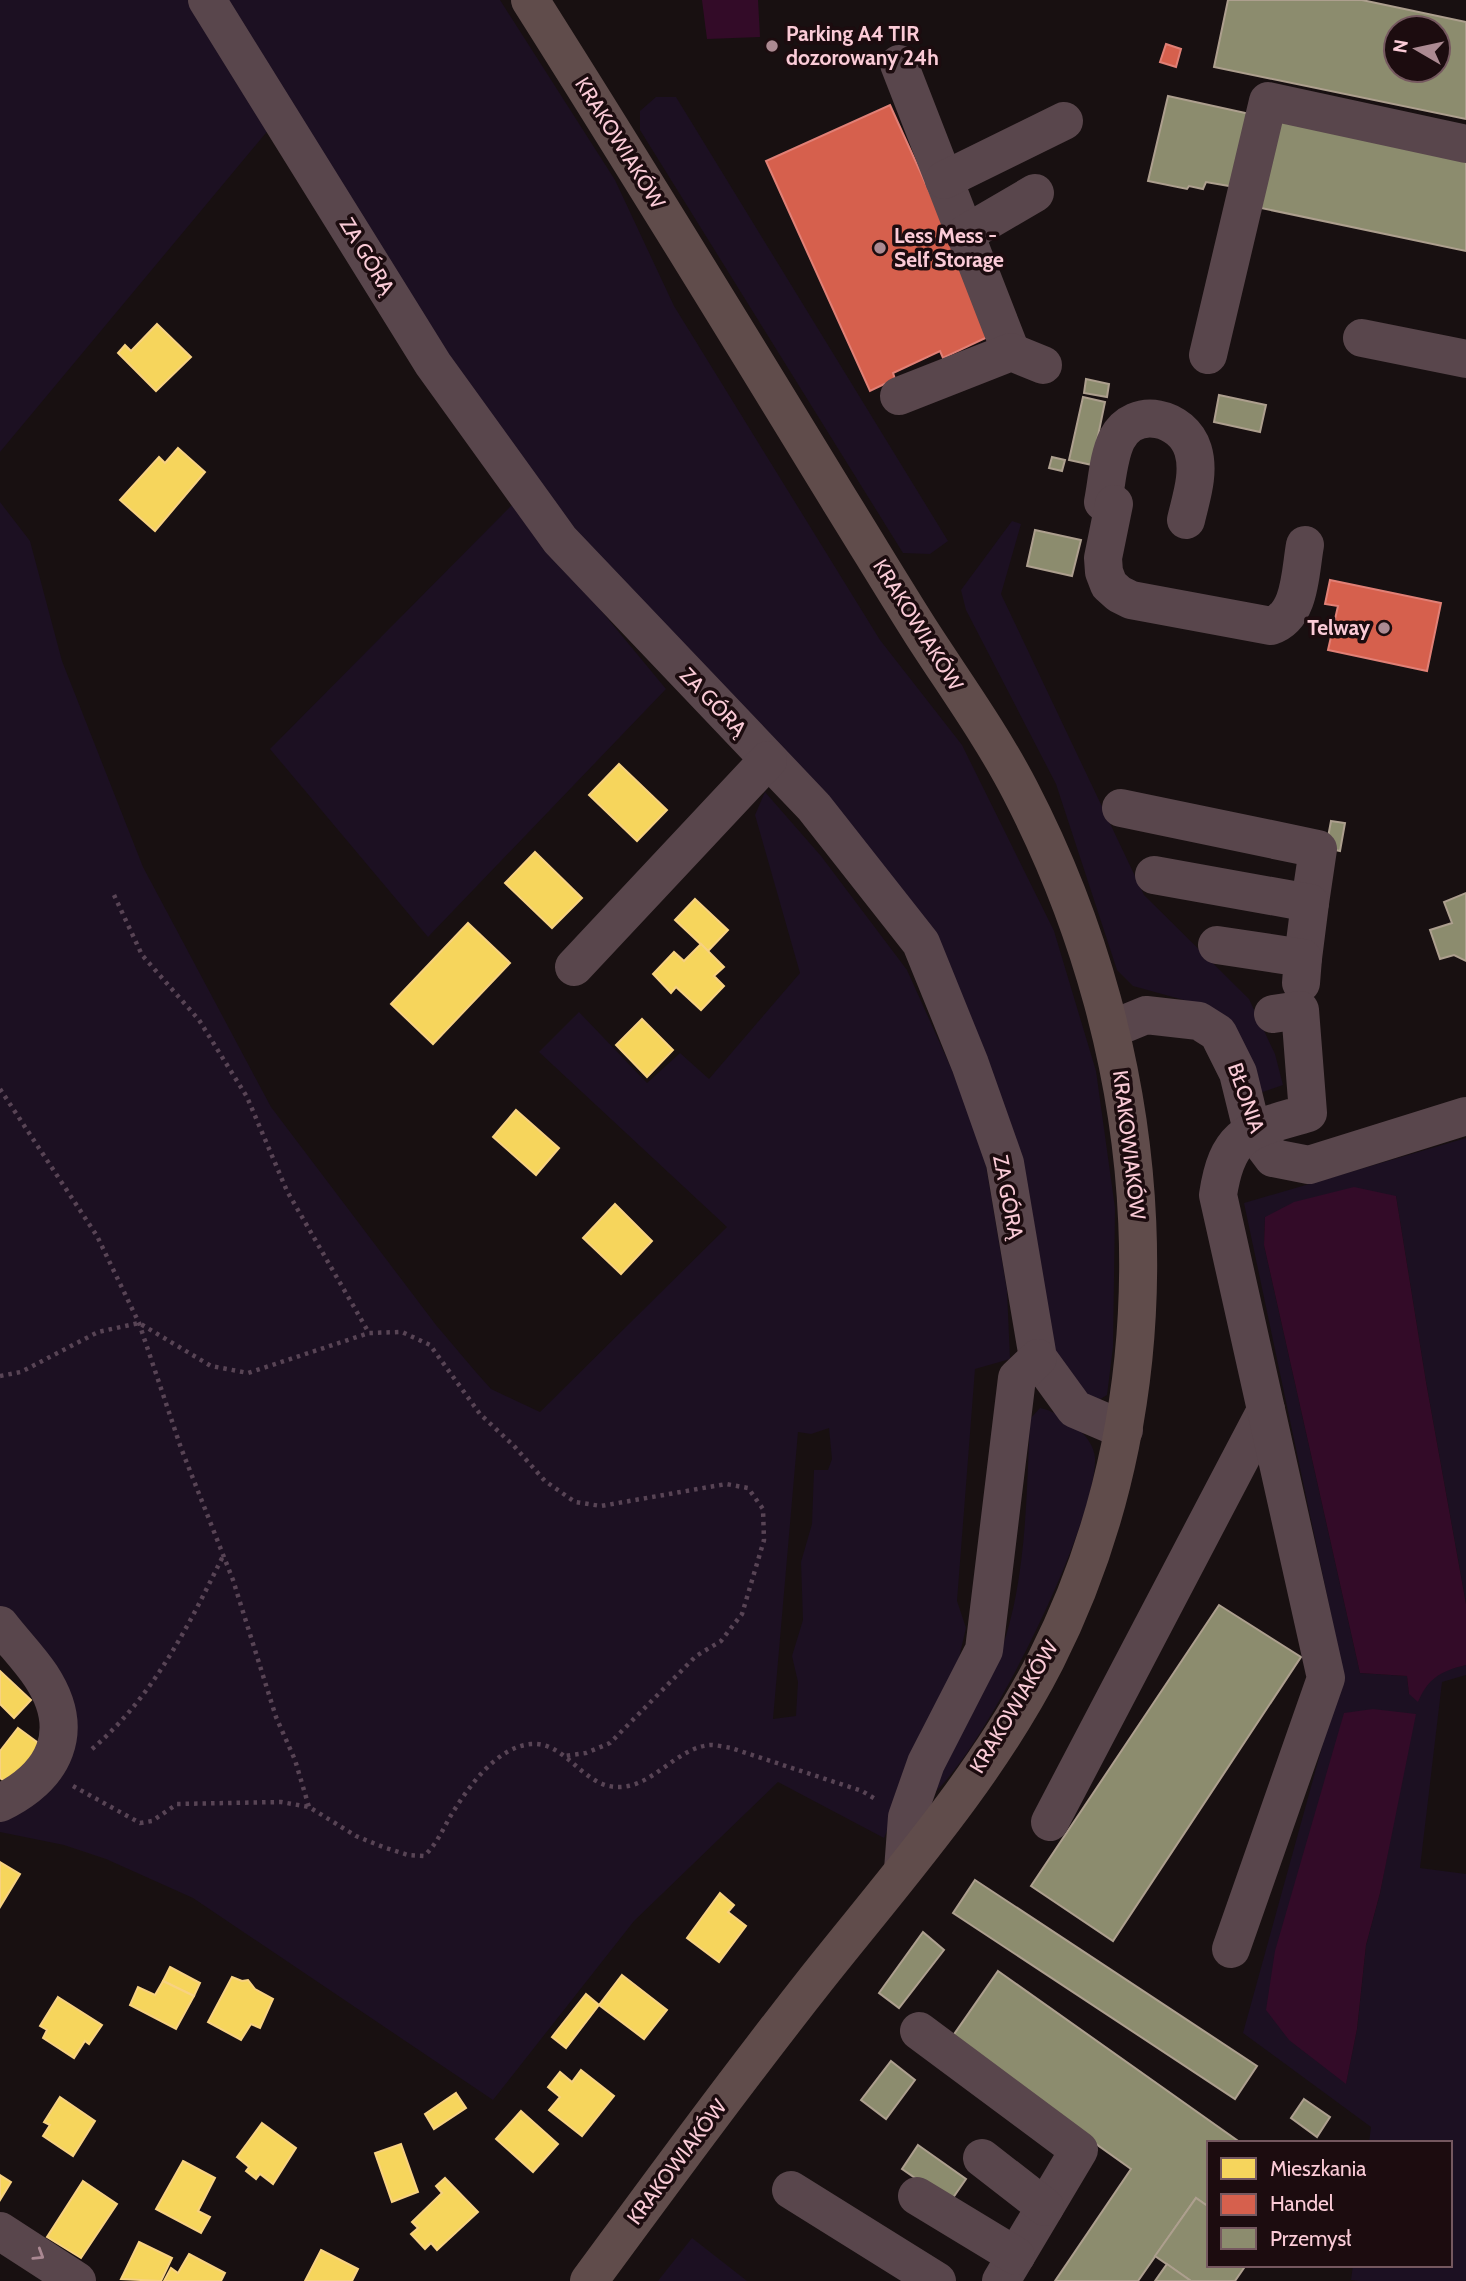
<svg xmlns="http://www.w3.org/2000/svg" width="1466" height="2281" viewBox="0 0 1466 2281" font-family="Cabin,sans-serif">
  <rect width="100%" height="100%" fill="#181011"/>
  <g fill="#1c1022" fill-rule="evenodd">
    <path d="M0 0H190L270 128 0 452Z"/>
    <path d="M221 0H500L615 180 674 306 880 640 962 745 1054 931 1096 1071 1115 1208 1113 1347 1107 1395 1090 1405 1051 1366 922 925 559 515 443 361Z"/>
    <path d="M656 97H676L948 541 930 554 903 553 640 130V111Z"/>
    <path d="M0 502 30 541 62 661 143 867 271 1107 436 1325 475 1371 491 1389 540 1412 727 1227 539 1052 579 1012 647 1083 680 1053 709 1079 800 973 755 815 765 792 821 856 907 970 952 1070 983 1148 1007 1290 1010 1359 975 1369 957 1601 966 1628 955 1675 884 1838 778 1782 634 1921 493 2100 193 1898 106 1859 64 1845 0 1832V1818L63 1769 0 1607ZM829 1428 832 1459 828 1470H814L812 1524 801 1562 803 1620 792 1656 798 1682 796 1716 773 1719 798 1432 811 1434Z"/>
    <path d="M513 504 666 689 428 937 270 749Z"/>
    <path d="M1012 521 1021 524 1001 594 1144 895 1249 999 1275 1054 1283 1085 1257 1094 1202 1005 1133 986 1117 970 1056 784 966 610 961 590Z"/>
    <path d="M1466 1138V1604L1426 1382 1396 1196 1265 1217 1264 1245 1360 1673 1407 1676 1409 1694 1442 1671 1466 1665V1675L1442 1682 1420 1868 1466 1874V2281H1360L1351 2280 1353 2265H1450V2143H1369L1371 2127 1243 2033 1343 1671 1244 1203ZM1373 1709 1392 1829 1380 1893 1366 1945 1357 2029 1346 2083Z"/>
    <path d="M1040 1408C1061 1412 1094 1435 1095 1458 1098 1522 978 1767 925 1800 948 1756 975 1713 995 1667 1027 1589 1026 1502 1030 1419Z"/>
    <path d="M692 2238 747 2281H658Z"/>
  </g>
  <g fill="#330b28">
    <path d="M702 0H758L760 37 707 39Z"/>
    <path d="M1354 1187 1396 1196 1426 1382 1466 1604V1665C1441 1671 1428 1678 1418 1702L1409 1694 1407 1676 1360 1673 1264 1245 1265 1217 1294 1202Z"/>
    <path d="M1373 1709 1416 1714 1380 1893 1366 1945 1357 2029 1346 2084 1289 2040 1266 2010 1275 1951 1344 1713Z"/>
  </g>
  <g fill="#f6d55c" stroke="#f8d281" stroke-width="2">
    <path d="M157 324 191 357 156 391 118 353 125 345 131 351Z"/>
    <path d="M178 448 205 472 155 531 120 500 159 457 165 463Z"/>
    <path d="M619 764 667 810 637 841 589 795Z"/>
    <path d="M535 852 582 898 552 928 505 883Z"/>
    <path d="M695 899 728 930 708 951 675 920Z"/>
    <path d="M468 923 510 963 433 1044 391 1004Z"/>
    <path d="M701 944 724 967 714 976 724 986 701 1010 676 987 671 993 653 974 674 952 684 961Z"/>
    <path d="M642 1019 673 1050 647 1077 616 1045Z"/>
    <path d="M516 1110 559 1148 536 1175 493 1137Z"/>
    <path d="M615 1204 652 1241 621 1274 583 1238Z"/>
    <path d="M0 1671 31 1700 14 1718 0 1704Z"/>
    <path d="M18 1728 41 1745 11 1786 0 1778V1751Z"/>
    <path d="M0 1862 20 1874 0 1907Z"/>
    <path d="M720 1893 734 1905 728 1912 746 1926 719 1962 687 1938Z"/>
    <path d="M170 1967 200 1983 194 1996 163 1981Z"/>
    <path d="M622 1975 667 2010 644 2039 599 2005Z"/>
    <path d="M232 1977 242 1981 248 1980 255 1989 273 1999 260 2028 251 2024 241 2040 208 2022Z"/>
    <path d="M163 1981 194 1996 176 2029 130 2005 138 1987 155 1995Z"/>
    <path d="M586 1994 599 2005 566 2048 552 2037Z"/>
    <path d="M58 1997 102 2025 89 2044 85 2041 74 2058 43 2038 47 2030 40 2026Z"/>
    <path d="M581 2070 614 2096 582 2136 549 2110 560 2097 548 2087 560 2072 572 2082Z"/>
    <path d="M456 2093 466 2108 434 2129 425 2114Z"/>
    <path d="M60 2097 95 2121 73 2156 43 2136 50 2125 44 2122Z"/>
    <path d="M521 2111 558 2144 533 2172 496 2139Z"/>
    <path d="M262 2123 296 2148 273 2184 260 2174 256 2179 246 2171 249 2167 237 2157Z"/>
    <path d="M401 2144 418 2192 392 2202 375 2153Z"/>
    <path d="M183 2161 215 2178 198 2211 210 2217 201 2233 156 2209Z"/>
    <path d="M0 2175 11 2182 0 2200Z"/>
    <path d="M445 2178 478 2212 437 2250 431 2243 425 2249 411 2234 418 2228 412 2222 442 2193 436 2186Z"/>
    <path d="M83 2181 117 2204 81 2258 47 2237Z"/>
    <path d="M139 2242 172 2258 161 2281 121 2279Z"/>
    <path d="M321 2250 358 2269 352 2281H305Z"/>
    <path d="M189 2254 225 2273 221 2281H164L171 2268 178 2273Z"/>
  </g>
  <g fill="#d6604d" stroke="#e18076" stroke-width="2">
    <path d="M1166 44 1181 49 1176 67 1160 62Z"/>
    <path d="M890 105 994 334 943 358 940 351 893 373 895 379 870 391 766 161Z"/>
    <path d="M1330 580 1441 603 1427 671 1328 650 1338 606 1325 604Z"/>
  </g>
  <g fill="#8c8c6e" stroke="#ad9f8e" stroke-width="2" fill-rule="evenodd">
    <path d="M1228 0H1362L1466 22V119L1214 67ZM1396 28H1438V70H1396Z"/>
    <path d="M1168 96 1250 114 1235 187 1206 182 1203 189 1189 186 1187 189 1148 181Z"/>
    <path d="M1279 118 1466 156V251L1261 208Z"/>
    <path d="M1086 379 1109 384 1107 397 1084 393Z"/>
    <path d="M1219 395 1266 405 1260 432 1214 422Z"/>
    <path d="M1083 397 1105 402 1092 465 1069 460Z"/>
    <path d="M1052 457 1065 460 1062 471 1049 468Z"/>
    <path d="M1035 530 1081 540 1072 576 1027 566Z"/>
    <path d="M1331 821 1345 823 1340 851 1326 848Z"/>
    <path d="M1466 893V961L1454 955 1440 959 1430 930 1452 923 1444 902Z"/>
    <path d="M1219 1605 1301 1657 1113 1941 1031 1886Z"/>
    <path d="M975 1880 1257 2066 1235 2099 953 1913Z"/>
    <path d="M923 1932 944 1950 899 2008 879 1993Z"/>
    <path d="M998 1971 1241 2143H1209V2207L1196 2198 1138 2281H1055L1131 2169 950 2040Z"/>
    <path d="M891 2061 915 2080 886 2119 861 2100Z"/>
    <path d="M1304 2099 1330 2117 1317 2137 1291 2118Z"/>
    <path d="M918 2145 966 2179 950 2202 902 2169Z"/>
    <path d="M1196 2198 1209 2207V2265H1246L1235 2281H1191L1155 2256Z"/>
    <path d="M1167 2264 1191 2281H1155Z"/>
  </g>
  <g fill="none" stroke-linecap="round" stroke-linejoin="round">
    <g stroke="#584455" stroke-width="4.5" stroke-dasharray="3.5 5" stroke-linecap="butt">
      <path d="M114 895 142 955 199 1020 247 1097 287 1191 369 1333"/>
      <path d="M0 1089 97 1236 139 1323 181 1448 233 1580 276 1717 295 1760 309 1807"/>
      <path d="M0 1376 21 1372 98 1332 139 1323 211 1366 248 1373 369 1333 402 1332 430 1345 480 1414 514 1446 545 1481 575 1502 601 1506 726 1484 748 1488 763 1509 764 1540 742 1614 721 1641 696 1656 610 1743 586 1753 564 1756"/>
      <path d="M92 1749C153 1697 188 1627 223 1556"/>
      <path d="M73 1786 140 1823 152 1821 177 1804 281 1802 309 1807 356 1836 383 1847 408 1855 424 1856C438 1843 443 1828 453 1812 470 1785 497 1747 531 1744 566 1741 583 1788 619 1787 653 1787 676 1748 710 1745 717 1745 725 1747 731 1748L862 1791 877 1800"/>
    </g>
    <g stroke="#59464c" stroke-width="38">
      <path d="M207 0 433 364 560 540 814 807 921 943 970 1064 1005 1163 1038 1358 1075 1409 1124 1430"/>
      <path d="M899 64 1011 352"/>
      <path d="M944 180 1064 121"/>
      <path d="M965 234 1035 193"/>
      <path d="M1362 338 1466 359"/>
      <path d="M1208 355 1268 101 1466 144"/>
      <path d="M899 396 1011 352 1043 365"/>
      <path d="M1103 502C1107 482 1108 457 1117 439 1135 405 1183 417 1193 450 1200 473 1191 498 1186 520"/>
      <path d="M1114 504 1103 558 1104 572 1109 585 1119 594 1131 600 1271 626C1301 616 1300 572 1305 545"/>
      <path d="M1121 808 1318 849 1310 903"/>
      <path d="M1154 875 1310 903 1303 958"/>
      <path d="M1217 945 1303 958 1301 983"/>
      <path d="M574 967 768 760"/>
      <path d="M1112 1029 1146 1015 1199 1021 1218 1033 1238 1073 1252 1130 1273 1158 1309 1165 1466 1116"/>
      <path d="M0 1625C13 1642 29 1658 41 1676 77 1731 55 1776 0 1803"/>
      <path d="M1050 1822 1266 1410"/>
      <path d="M903 1870 907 1817 926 1763 984 1650 1017 1378 1038 1358"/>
      <path d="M1231 1949 1326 1678 1218 1195C1228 1129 1251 1130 1308 1113L1300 1010 1273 1014"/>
      <path d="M919 2031 1079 2150 1001 2281"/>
      <path d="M982 2158 1045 2207"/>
      <path d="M791 2190 937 2281"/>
      <path d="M917 2196 1016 2256"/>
      <path d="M0 2231 77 2281"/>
    </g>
    <path stroke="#604c4b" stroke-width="38" d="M530 0C635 166 738 334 840 501 868 546 895 591 923 635 956 686 992 736 1020 790 1159 1058 1185 1385 1046 1660 987 1776 898 1876 817 1978 739 2077 664 2179 589 2281"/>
  </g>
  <defs><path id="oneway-chevron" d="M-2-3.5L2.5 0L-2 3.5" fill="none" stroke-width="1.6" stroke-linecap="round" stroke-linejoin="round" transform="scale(1.75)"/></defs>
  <use stroke="#aa8892" href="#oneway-chevron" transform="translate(39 2255) rotate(32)"/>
  <g fill="#ac8a92" stroke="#1c0c0f" stroke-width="2.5">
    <circle cx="772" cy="46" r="7"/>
    <circle cx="880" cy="248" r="7"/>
    <circle cx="1384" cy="628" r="7"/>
  </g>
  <g text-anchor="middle" stroke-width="7" stroke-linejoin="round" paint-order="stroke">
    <g font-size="21" font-weight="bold" fill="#fbcbd7" stroke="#1c0c0f" text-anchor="start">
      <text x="786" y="41">Parking A4 TIR<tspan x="786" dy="24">dozorowany 24h</tspan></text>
      <text x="894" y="243">Less Mess -<tspan x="894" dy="24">Self Storage</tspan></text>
      <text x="1370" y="635" text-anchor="end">Telway</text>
    </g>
    <g font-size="21" fill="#fbcbd7" stroke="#1c0c0f">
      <text transform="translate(620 143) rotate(58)" y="7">KRAKOWIAKÓW</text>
      <text transform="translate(367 256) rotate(59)" y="7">ZA GÓRĄ</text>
      <text transform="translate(918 625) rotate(58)" y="7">KRAKOWIAKÓW</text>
      <text transform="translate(713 702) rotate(46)" y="7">ZA GÓRĄ</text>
      <text transform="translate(1246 1098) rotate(71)" y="7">BŁONIA</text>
      <text transform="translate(1129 1145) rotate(83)" y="7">KRAKOWIAKÓW</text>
      <text transform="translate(1008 1197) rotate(79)" y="7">ZA GÓRĄ</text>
      <text transform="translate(1014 1707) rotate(-59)" y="7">KRAKOWIAKÓW</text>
      <text transform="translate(677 2162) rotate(-53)" y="7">KRAKOWIAKÓW</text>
    </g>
  </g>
  <rect x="1207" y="2141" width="245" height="126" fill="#1c0c0f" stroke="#75585f" stroke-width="2"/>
  <rect x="1221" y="2158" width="35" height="21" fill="#f6d55c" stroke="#75585f" stroke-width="2"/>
  <text x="1270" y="2176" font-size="21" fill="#fbcbd7">Mieszkania</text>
  <rect x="1221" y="2194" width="35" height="21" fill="#d6604d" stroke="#75585f" stroke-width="2"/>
  <text x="1270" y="2211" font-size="21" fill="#fbcbd7">Handel</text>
  <rect x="1221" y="2228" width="35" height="21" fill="#8c8c6e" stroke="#75585f" stroke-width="2"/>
  <text x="1270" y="2246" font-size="21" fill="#fbcbd7">Przemysł</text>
  <g transform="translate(1417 49) rotate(279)"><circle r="33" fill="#1c0c0f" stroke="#75585f" stroke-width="2"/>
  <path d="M0-5L12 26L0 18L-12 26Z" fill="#ac8a92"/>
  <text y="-10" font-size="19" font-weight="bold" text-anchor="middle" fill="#fbcbd7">N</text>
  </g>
</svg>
